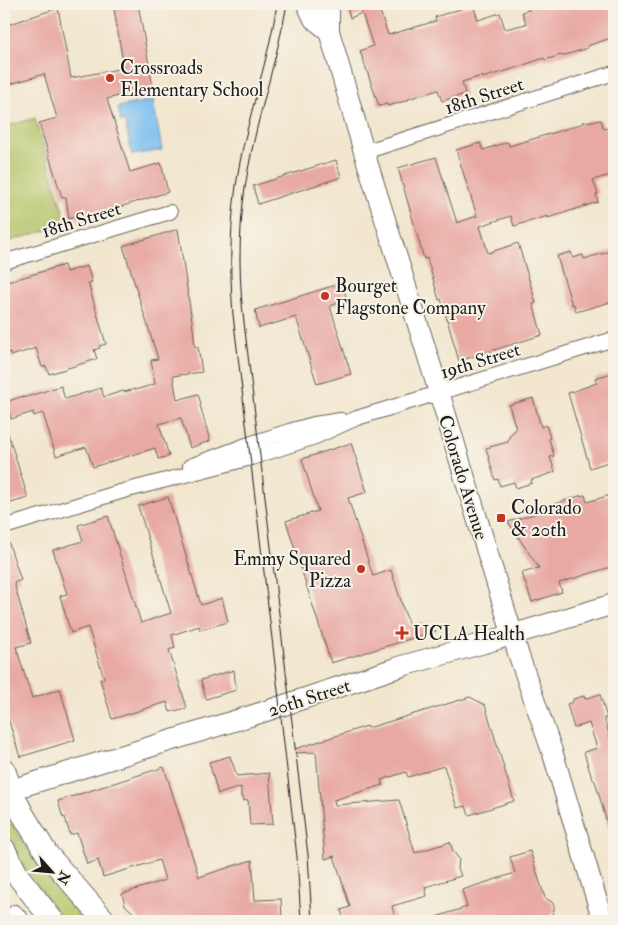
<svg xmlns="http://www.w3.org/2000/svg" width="618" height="925" viewBox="0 0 618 925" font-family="'IM FELL Double Pica',serif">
  <rect width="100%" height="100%" fill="#f7f3e8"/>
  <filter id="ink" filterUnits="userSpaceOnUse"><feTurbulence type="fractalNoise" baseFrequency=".02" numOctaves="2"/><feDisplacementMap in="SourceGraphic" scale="10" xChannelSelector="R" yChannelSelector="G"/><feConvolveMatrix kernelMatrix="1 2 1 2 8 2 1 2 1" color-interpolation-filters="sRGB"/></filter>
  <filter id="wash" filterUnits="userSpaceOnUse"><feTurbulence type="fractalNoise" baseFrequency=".0096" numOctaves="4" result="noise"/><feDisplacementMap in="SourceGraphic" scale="20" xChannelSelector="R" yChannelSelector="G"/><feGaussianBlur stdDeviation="1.12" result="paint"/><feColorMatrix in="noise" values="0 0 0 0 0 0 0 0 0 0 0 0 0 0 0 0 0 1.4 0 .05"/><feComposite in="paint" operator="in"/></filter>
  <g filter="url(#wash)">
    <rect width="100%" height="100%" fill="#f2e6ce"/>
    <g fill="#b3c366" stroke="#687041">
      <path d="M35 118 67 224 4 243V127Z"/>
      <path d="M12 823 30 853 40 865 61 886 92 921H64L61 918 15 854 4 833V827Z"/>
    </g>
    <path fill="#79bef0" stroke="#4a6d86" d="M153 100 162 150 132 155 125 121 121 122 118 107Z"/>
    <g id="blocks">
      <g fill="#e8a9a3">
        <path d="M129 4H138L153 87 107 99 130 172 161 163 168 192 78 220 77 216 69 219 66 197 62 198 39 123 57 118 44 74 4 86V26L58 8 71 78 124 68 114 9Z"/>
        <path d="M346 4H385V6L379 8 388 35 436 21 435 17 473 5 478 20 500 13 505 29 526 24 522 12 529 10 528 7 537 4H614V37L587 46 588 48 562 56 561 55 545 60 544 58 509 70 482 78V76L462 82 465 94 442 101 438 90 408 99V100L388 106 387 104 379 106 360 51 373 46 362 13 350 18Z"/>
        <path d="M601 120 604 129 608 128 614 151V174L593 180 598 194H596L598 202 548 218V216L514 226 511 216 480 226 488 253 518 243 536 303 533 304 542 335 459 361 441 299 439 300 427 258 424 259 398 168 436 157 457 223 477 216 456 150 480 143 483 150 508 142 509 146 556 132 584 123 583 122Z"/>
        <path d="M336 160 341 177 258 204 253 186Z"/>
        <path d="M178 229 193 328 195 347H198L202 372 173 376 177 400 198 394 201 404 200 405 210 441 190 448 181 418 159 424 169 456 158 459 155 448 93 467 86 447 56 456 43 413 34 416 33 412 11 419 6 402 23 396V398L61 386 65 399 101 388 104 397 123 391 124 392 135 389V390L155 384 151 360 158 359 123 246Z"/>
        <path d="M614 250V267L613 268 614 273V301L576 312 574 304 572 305 557 256 571 252 573 258 583 255 584 259Z"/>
        <path d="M64 265 66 272 87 266 92 282 88 283 106 344 99 346 100 348 94 350 97 359 49 374 46 366 42 367 36 348 11 356 10 352 4 354V283Z"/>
        <path d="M342 283 347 300 330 306 351 374 317 384 296 317 259 328 255 310Z"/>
        <path d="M612 373 614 382V460L590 468 568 393 597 383 595 378Z"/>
        <path d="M533 398 541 427 546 425 550 438 549 439 554 456 550 457 555 472 531 480 532 483 516 488 514 482 500 486 498 479 495 480 486 448 508 442 510 435 516 429 509 405Z"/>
        <path d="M4 427H6L28 498 4 505Z"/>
        <path d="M351 443 367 492 348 498 373 576 391 570 409 626 420 623 436 631 331 663 286 521 318 511 302 459Z"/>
        <path d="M614 494V566L559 583 562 592 532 602 522 573 539 568 508 522 537 513 536 510 579 496 585 495 587 502Z"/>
        <path d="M168 497 201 605 222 598 228 622 200 630 199 626 172 635 175 648 169 650 187 708 170 712 167 702 112 719 100 679 104 678 88 627 71 633 60 596 67 594 53 550 83 541 78 525 108 516 141 623 171 613 138 506Z"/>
        <path d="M6 535 21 580 14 583 31 643 16 647 32 698 60 689 75 740 20 757 4 705V536Z"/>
        <path d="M234 670 236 690 206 699 201 680Z"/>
        <path d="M600 694 607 718H604L612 743 614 742V837H611L595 781 592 779 584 752 597 748 589 723 574 728 567 704 573 702V699L584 696 585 699Z"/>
        <path d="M470 697 485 705 514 801 469 815 466 806 457 808 444 766 408 777 406 772 381 780 383 785 334 800 335 805 399 800 415 853 450 842 453 851 459 859 458 868 461 876 425 887 427 896 392 906 396 921H344L341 910 350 907 334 856 325 859 316 752 296 753 295 749 367 726 368 728Z"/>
        <path d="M230 756 237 776 269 773 273 824 250 825 248 800 244 801 243 797H241V787L218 794 209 762Z"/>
        <path d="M164 767 199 877 252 860 255 900 281 899 282 921H142L125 905 122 894 165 880 159 860 103 877 98 860 87 864 77 833 70 835 65 817 63 818 58 801Z"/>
        <path d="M530 851 545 898 552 902 554 906V910L551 916 552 921H430V919L467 907 462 890 515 873 510 857Z"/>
      </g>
    </g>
  </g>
  <g filter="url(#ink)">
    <use href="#blocks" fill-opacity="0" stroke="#67635a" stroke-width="1"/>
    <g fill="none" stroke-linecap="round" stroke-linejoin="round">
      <defs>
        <g id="minor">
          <path d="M364 152 614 73"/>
          <path d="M4 262 170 212"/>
          <path d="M190 466 249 444 289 431 314 424 341 420"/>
          <path d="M4 527 120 492 251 458 315 437 357 418 614 339"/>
          <path d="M15 912 23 921"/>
        </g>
        <g id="secondary">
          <path d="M307 4 314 19 329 31"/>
          <path d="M327 4 329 9V31L364 152 439 392 489 558 519 656 553 754 603 921"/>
          <path d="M4 792 263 712 402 666 488 642 614 604"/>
        </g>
        <g id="primary">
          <path d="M4 770 11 790 22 813 47 854 105 921"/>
          <path d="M4 849 18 876 53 921"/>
        </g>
      </defs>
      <use href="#minor" stroke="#67635a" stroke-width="16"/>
      <use href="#secondary" stroke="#67635a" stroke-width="22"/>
      <use href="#primary" stroke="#67635a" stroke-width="24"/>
      <use href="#minor" stroke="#fff" stroke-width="14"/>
      <use href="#secondary" stroke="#fff" stroke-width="20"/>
      <use href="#primary" stroke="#fff" stroke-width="22"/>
      <g stroke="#1c1c1c" stroke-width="1">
        <path d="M277 4C269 59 249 112 239 167 230 218 229 265 233 315L273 647 297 857 301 921"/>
        <path d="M287 4C277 60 258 114 248 170 239 218 238 266 243 314L308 855 312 921"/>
      </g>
    </g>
  </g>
  <g fill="#c8321e" stroke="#f7f3e8" stroke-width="2">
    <circle cx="110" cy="78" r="5"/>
    <circle cx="325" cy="296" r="5"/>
    <rect x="496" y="513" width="10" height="10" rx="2.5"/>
    <circle cx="361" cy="569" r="5"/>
    <path d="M399.5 625.5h5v5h5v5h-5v5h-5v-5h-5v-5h5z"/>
  </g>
  <g text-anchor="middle" stroke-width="4" stroke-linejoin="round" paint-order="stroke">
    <g font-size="19" fill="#1c1c1c" stroke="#f7f3e8" text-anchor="start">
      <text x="120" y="74">Crossroads<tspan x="120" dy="22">Elementary School</tspan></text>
      <text x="335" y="292">Bourget<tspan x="335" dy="22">Flagstone Company</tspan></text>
      <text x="511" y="514">Colorado<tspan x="511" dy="22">&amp; 20th</tspan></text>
      <text x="351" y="565" text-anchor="end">Emmy Squared<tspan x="351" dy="22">Pizza</tspan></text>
      <text x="413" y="640">UCLA Health</text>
    </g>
    <g font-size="19" fill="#1c1c1c" stroke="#f7f3e8">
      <text transform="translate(484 95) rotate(-18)" y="7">18th Street</text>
      <text transform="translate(81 219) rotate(-17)" y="7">18th Street</text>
      <text transform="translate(480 360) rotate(-17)" y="7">19th Street</text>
      <text transform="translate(464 477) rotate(73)" y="7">Colorado Avenue</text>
      <text transform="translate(309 697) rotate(-18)" y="7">20th Street</text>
    </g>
  </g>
  <rect width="618" height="925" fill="none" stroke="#f7f3e8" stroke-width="20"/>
  <g transform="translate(52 872) rotate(117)" stroke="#f7f3e8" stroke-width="4" paint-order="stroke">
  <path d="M0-4L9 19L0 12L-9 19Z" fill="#1c1c1c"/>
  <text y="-8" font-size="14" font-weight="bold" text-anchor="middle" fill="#1c1c1c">N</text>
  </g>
</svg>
